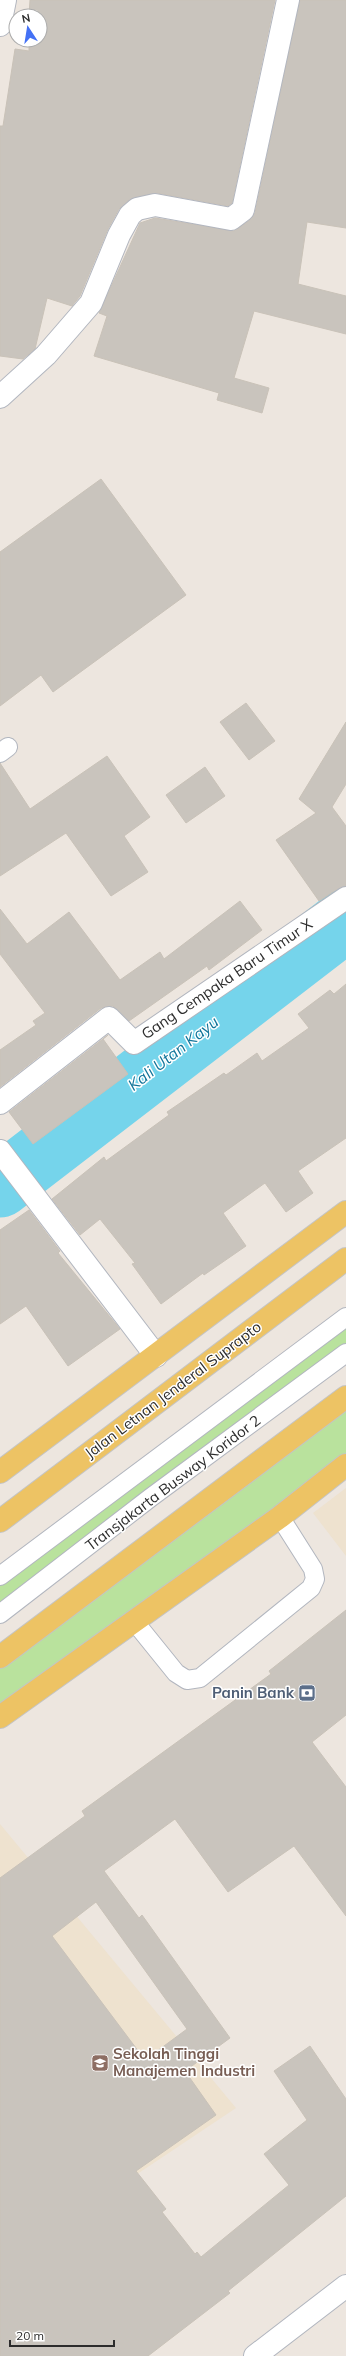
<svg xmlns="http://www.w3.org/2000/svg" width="346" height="2356" viewBox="0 0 346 2356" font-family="Mulish,sans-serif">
  <rect width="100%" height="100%" fill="#ede6df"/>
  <g fill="#eee2cf">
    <path d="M346 1488V1556L313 1513Z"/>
    <path d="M0 1824 236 2108 49 2233 0 2181Z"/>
  </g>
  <g fill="#b9e29d">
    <path d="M346 1316V1353L0 1615V1575Z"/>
    <path d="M346 1397V1465L0 1717V1657Z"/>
  </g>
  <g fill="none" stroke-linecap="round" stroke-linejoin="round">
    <path stroke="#75d4eb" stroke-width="63" d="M0 1186 346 920"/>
  </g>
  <g fill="#c9c4bd" stroke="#c9c2b8" fill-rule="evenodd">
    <path d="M30 0H275L232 203 228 206 157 193 129 200 119 209 108 229 80 296 72 306 47 298 35 349 23 359 0 356V126H3L15 49 29 51V40H40V16H29Z"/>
    <path d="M300 0H346V228L307 222 298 284 346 296V334L254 311 234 378 269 388 262 413 217 400 219 393 94 356 107 316 99 313 140 223 155 218 234 231 250 220 255 213Z"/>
    <path d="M101 479 186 595 53 692 41 675 0 706V552Z"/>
    <path d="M246 703 275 741 249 760 220 722Z"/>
    <path d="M346 722V784L332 807 346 826V886L339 888 319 901 276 840 316 813 299 799Z"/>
    <path d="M107 756 150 817 124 836 148 872 111 896 66 833 0 876V763L30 809Z"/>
    <path d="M205 767 225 796 186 823 166 795Z"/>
    <path d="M240 901 262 930 209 970 207 966 129 1021 113 1006 101 1008 0 1087V1050L36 1025 33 1021 45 1013 0 954V909L27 944 69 912 120 980 160 952 164 959Z"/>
    <path d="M346 984V1138L298 1171 313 1193 286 1212 265 1183 223 1213 246 1246 204 1275 203 1273 161 1304 132 1264 135 1263 100 1219 80 1235 52 1199 104 1157 106 1161 169 1115 167 1112 224 1073 226 1075 257 1053 262 1061 309 1028 298 1014 330 990 334 994Z"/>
    <path d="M108 1035 103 1039 128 1074 33 1144 9 1112Z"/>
    <path d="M29 1210 60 1251 58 1253 120 1329 68 1366 26 1306 0 1324V1230Z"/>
    <path d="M346 1610V1715L312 1742 346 1787V1916L294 1846 228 1892 175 1819 104 1871 139 1918 142 1915 230 2038 185 2071 216 2115 136 2171 166 2209 162 2212 195 2254 197 2252 201 2257 289 2185 264 2154 307 2120 274 2071 310 2046 346 2099V2196L228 2291 230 2293 148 2356H0V1878L85 1816 82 1811 271 1674 269 1671ZM96 1902 187 2029 145 2060 52 1936Z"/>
  </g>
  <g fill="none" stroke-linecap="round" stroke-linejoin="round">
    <defs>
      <g id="lane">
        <path d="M0 753 8 747"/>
        <path d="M0 1576 346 1317"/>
        <path d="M0 1614 150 1498 346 1353"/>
        <path d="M134 1621 176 1673 187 1680 200 1678 311 1588 315 1579 313 1569 280 1517"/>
      </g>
      <g id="street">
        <path d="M0 25 5 0"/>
        <path d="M0 397 46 355 91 303 119 235 130 215 137 209 155 205 231 219 243 210 288 0"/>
        <path d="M0 1103 109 1018 134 1043 346 898"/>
        <path d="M0 1151 156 1356"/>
      </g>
      <path id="secondary" d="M255 2356 346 2286"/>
      <g id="primary">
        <path d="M0 1472 346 1212"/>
        <path d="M0 1521 346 1259"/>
        <path d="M0 1657 346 1397"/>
        <path d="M0 1717 280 1517 346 1465"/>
      </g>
    </defs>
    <use href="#lane" stroke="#b2b6bf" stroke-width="20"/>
    <use href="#street" stroke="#b2b6bf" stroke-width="24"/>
    <use href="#secondary" stroke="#b2b6bf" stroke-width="24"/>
    <use href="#primary" stroke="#c4c4c4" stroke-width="24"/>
    <use href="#lane" stroke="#fff" stroke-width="18"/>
    <use href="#street" stroke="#fff" stroke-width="22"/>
    <use href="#secondary" stroke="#fff" stroke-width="22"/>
    <use href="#primary" stroke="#edc364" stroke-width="22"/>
  </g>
  <defs>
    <symbol id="bank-square" viewBox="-11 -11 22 22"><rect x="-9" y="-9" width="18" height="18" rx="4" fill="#5c6f8a" stroke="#fff"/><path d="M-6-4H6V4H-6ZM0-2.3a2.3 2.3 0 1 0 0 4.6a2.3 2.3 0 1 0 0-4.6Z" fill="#fff"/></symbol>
    <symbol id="university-square" viewBox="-11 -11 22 22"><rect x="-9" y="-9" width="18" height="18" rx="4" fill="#8d6e63" stroke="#fff"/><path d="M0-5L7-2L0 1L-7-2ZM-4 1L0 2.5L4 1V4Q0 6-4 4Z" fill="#fff"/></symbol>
  </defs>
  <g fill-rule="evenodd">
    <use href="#bank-square" x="297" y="1683" width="20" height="20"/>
    <use href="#university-square" x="90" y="2053" width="20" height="20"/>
  </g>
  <g text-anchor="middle" stroke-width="3" stroke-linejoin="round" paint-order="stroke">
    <g font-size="15" fill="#2c2c2c" stroke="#fff">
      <text transform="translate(227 979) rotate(-34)" y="5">Gang Cempaka Baru Timur X</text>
      <text transform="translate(173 1390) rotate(-37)" y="5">Jalan Letnan Jenderal Suprapto</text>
      <text transform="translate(173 1483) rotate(-37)" y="5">Transjakarta Busway Koridor 2</text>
    </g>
    <g font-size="15" font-weight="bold" fill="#4e5e75" stroke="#fff" text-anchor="end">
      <text x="294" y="1698">Panin Bank</text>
    </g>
    <g font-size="15" font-weight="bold" fill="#785e54" stroke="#fff" text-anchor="start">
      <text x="113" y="2059">Sekolah Tinggi<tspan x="113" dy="17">Manajemen Industri</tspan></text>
    </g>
    <g font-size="16" font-style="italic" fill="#12759a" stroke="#fff">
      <text transform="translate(173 1053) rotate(-38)" y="6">Kali Utan Kayu</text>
    </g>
  </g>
  <g transform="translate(28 28) rotate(348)"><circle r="19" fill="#ffffff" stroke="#ababab"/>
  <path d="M0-3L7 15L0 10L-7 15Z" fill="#4471f5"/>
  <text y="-6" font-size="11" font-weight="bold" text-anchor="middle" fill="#2c2c2c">N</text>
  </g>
  <path d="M10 2340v6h104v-6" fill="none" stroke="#2c2c2c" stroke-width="2"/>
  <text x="16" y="2340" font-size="12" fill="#2c2c2c" stroke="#ffffff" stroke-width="3" paint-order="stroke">20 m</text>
</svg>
